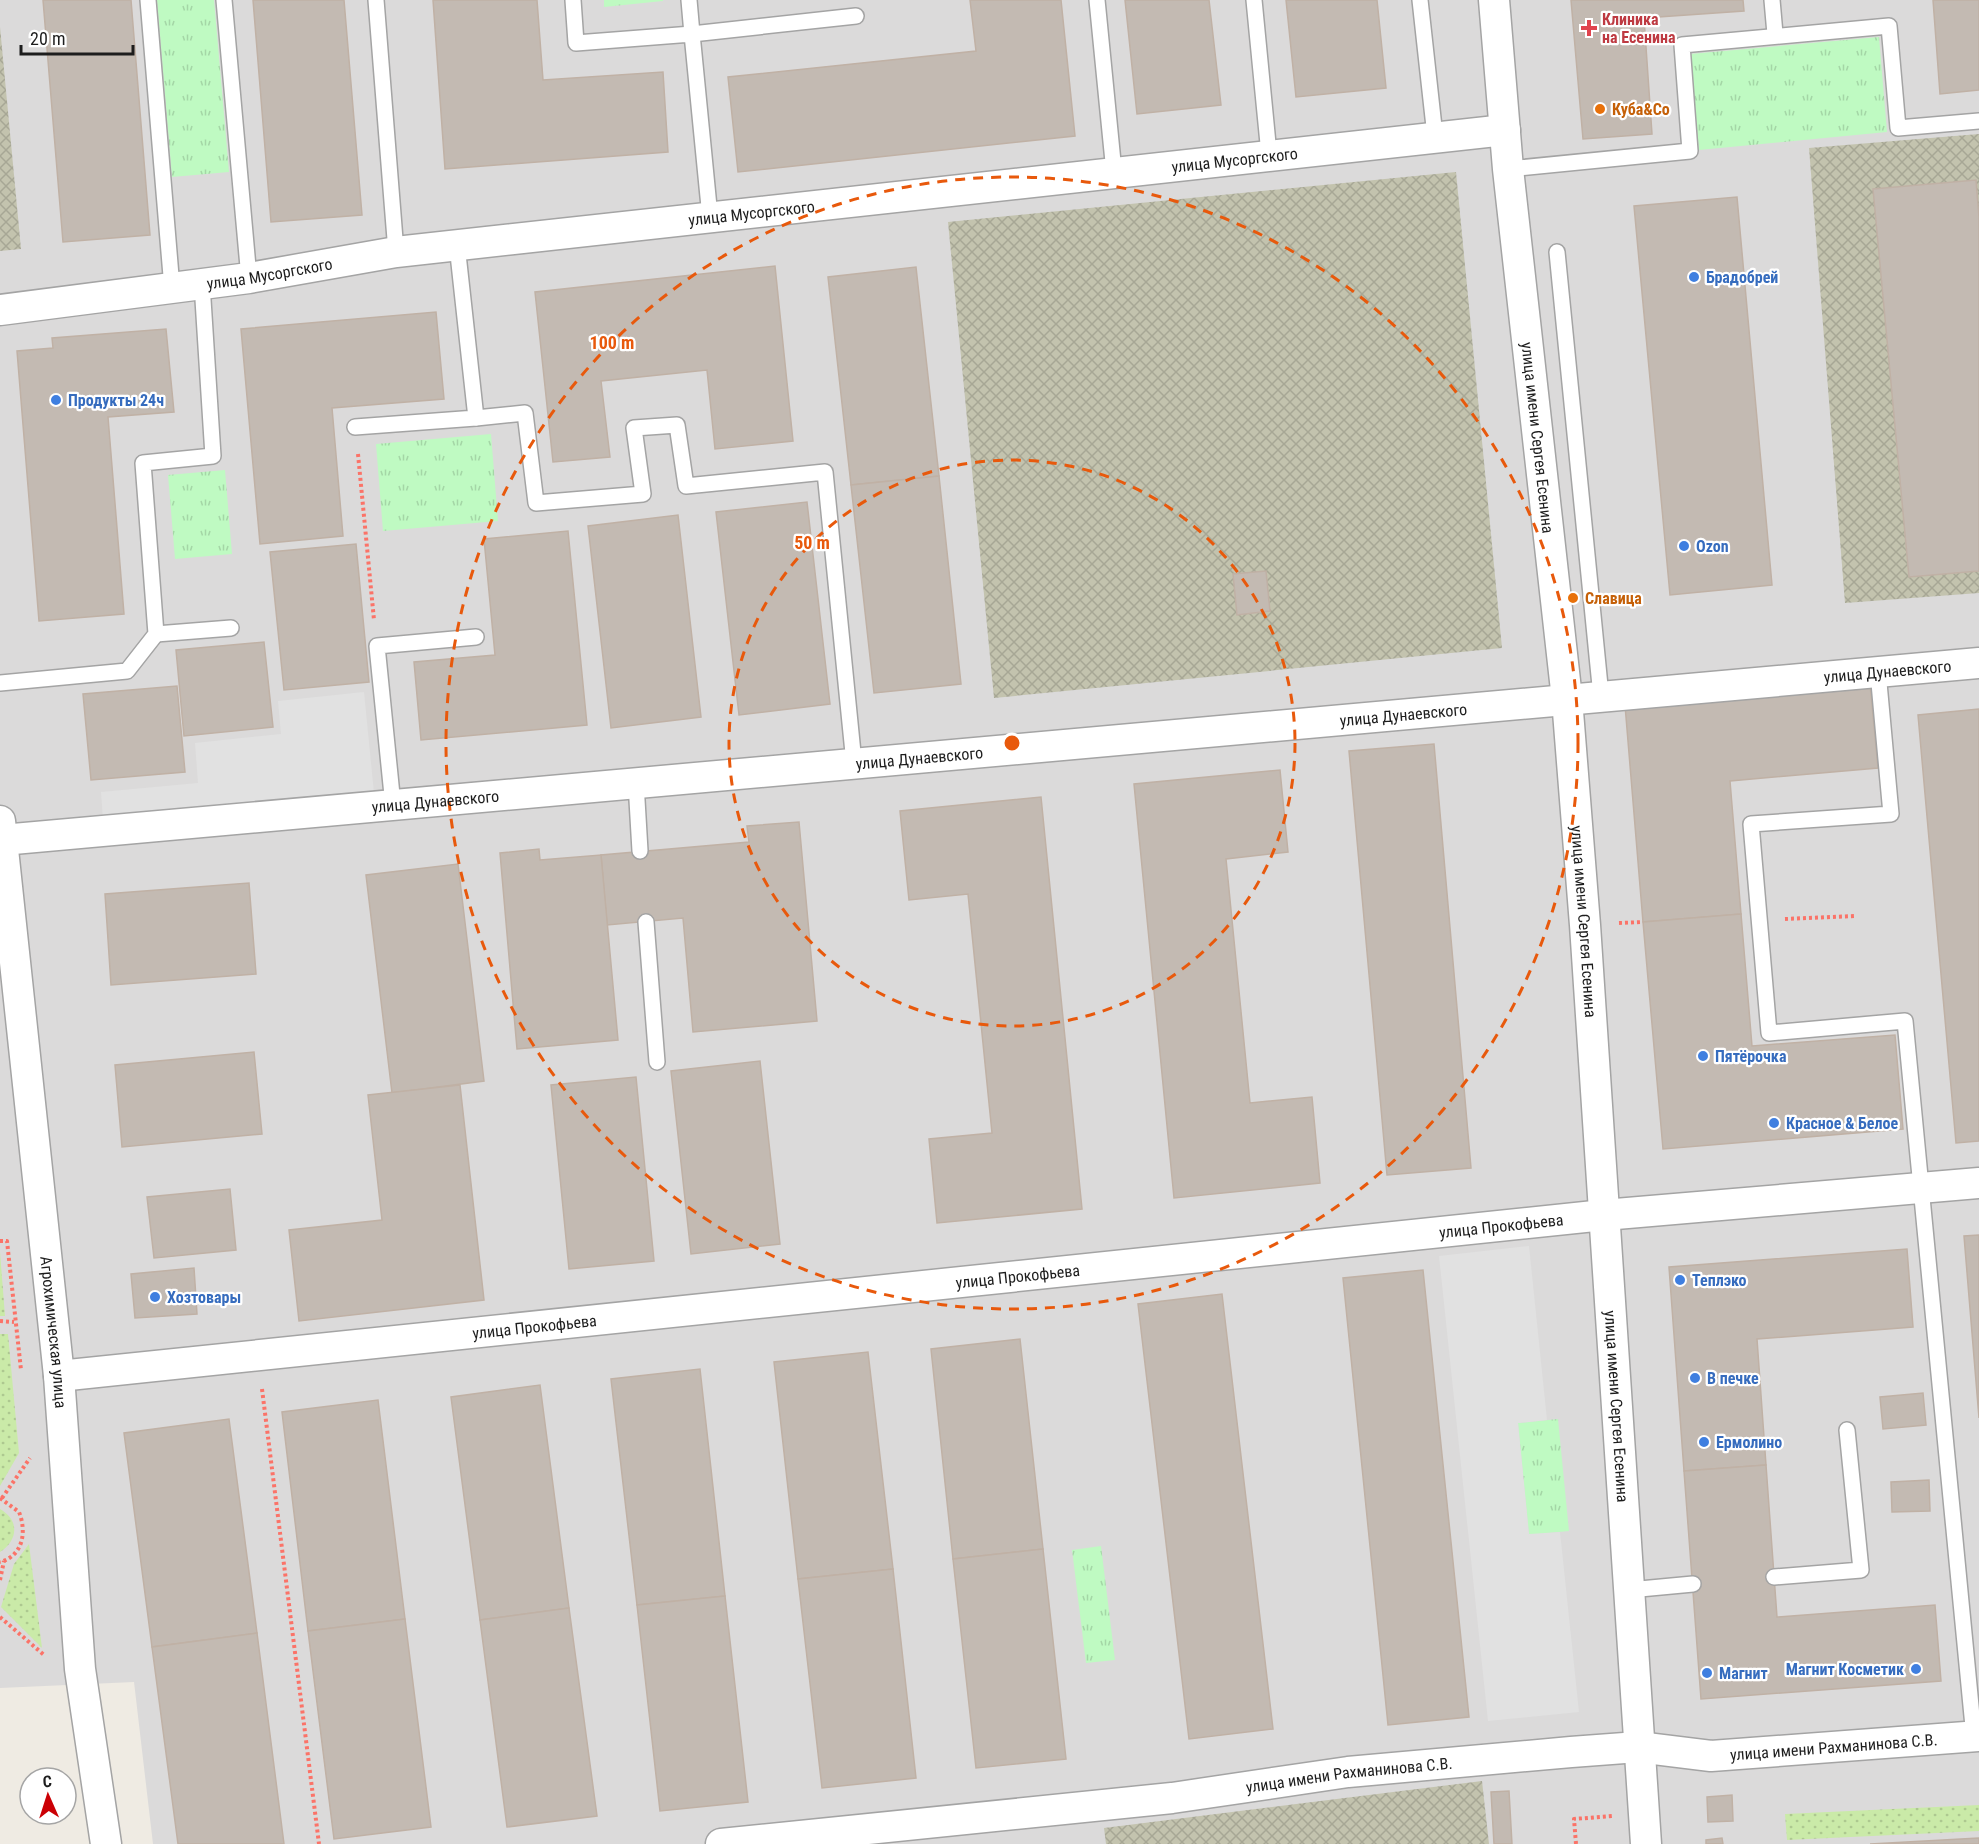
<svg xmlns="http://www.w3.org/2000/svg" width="1979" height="1844" viewBox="0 0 1979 1844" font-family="'Roboto Condensed',sans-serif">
  <defs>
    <pattern id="construction-cross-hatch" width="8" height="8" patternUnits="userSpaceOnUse" patternTransform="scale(1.5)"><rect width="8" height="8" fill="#c3c3ae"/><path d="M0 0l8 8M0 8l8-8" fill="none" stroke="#a7a795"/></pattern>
    <pattern id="grass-dots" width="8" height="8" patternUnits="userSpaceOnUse" patternTransform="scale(1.5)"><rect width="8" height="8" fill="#caeaa8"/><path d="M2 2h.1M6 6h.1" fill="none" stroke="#adc890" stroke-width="1.8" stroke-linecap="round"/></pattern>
    <pattern id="park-tufts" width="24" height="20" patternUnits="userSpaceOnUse" patternTransform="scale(1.5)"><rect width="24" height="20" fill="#bffac2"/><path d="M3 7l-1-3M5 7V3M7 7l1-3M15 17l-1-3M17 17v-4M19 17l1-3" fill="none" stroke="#a4d6a6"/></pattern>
  </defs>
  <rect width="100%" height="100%" fill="#efebe3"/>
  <path fill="#dbdada" d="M0 0H1979V1844H153L134 1682 0 1688Z"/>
  <g fill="url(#construction-cross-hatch)">
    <path d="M0 27 21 249 0 251Z"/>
    <path d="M1979 134V593L1845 603 1809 148Z"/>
    <path d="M1456 172 1502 648 994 698 948 222Z"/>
    <path d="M1482 1781 1489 1844H1106L1104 1828Z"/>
  </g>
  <g fill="url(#grass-dots)">
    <path d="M0 1252 5 1316H0Z"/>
    <path d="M0 1334H8L19 1453 0 1486Z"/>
    <path d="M0 1509C20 1520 18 1541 0 1552Z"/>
    <path d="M29 1544 42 1648 1 1607 14 1564Z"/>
    <path d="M1979 1805V1831L1787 1840 1785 1814Z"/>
  </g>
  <g fill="url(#park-tufts)">
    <path d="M157 0H214L229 172 172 177Z"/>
    <path d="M604 0H663V1L604 7Z"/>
    <path d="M1879 37 1887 132 1699 150 1690 54Z"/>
    <path d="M491 434 498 521 383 531 376 444Z"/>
    <path d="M225 470 232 554 175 559 168 475Z"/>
    <path d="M1558 1419 1569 1531 1529 1535 1518 1423Z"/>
    <path d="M1101 1546 1115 1660 1086 1663 1072 1550Z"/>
  </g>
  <g fill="#e1e1e1">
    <path d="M364 692 374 793 103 820 101 792 198 783 195 743 281 734 278 701Z"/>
    <path d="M1529 1246 1547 1420 1518 1423 1529 1534 1560 1532 1579 1712 1488 1721 1439 1256Z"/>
  </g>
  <g fill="#c3bab2" stroke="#c0b1a5" stroke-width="1.5">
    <path d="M43 0H131L150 235 63 242Z"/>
    <path d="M253 0H344L362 215 271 222Z"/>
    <path d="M433 0H537L543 80 663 72 668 152 445 169Z"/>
    <path d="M970 0H1061L1075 136 738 172 728 77 976 51Z"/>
    <path d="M1125 0H1209L1221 105 1137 114Z"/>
    <path d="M1286 0H1377L1386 88 1296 97Z"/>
    <path d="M1571 0H1743L1744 11 1644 18 1652 134 1583 139Z"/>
    <path d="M1933 0H1979V90L1940 94Z"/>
    <path d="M1976 180 1979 217V571L1909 577 1873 189Z"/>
    <path d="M1737 197 1772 585 1670 595 1634 206Z"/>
    <path d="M775 266 793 441 715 449 707 370 601 381 610 457 553 462 535 292Z"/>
    <path d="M916 267 939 476 851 485 828 277Z"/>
    <path d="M436 312 444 399 332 408 343 536 260 544 241 329Z"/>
    <path d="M166 329 174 412 108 417 124 614 39 621 17 351 53 348 52 338Z"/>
    <path d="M939 476 961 684 874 693 851 485Z"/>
    <path d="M807 502 830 704 739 715 716 512Z"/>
    <path d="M678 515 701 717 611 728 588 526Z"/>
    <path d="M568 531 587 725 421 740 414 662 495 655 484 539Z"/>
    <path d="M356 544 369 682 284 690 270 552Z"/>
    <path d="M1266 571 1270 611 1237 615 1233 574Z"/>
    <path d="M264 642 273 727 184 736 176 650Z"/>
    <path d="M1870 684 1878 768 1730 781 1741 914 1643 922 1625 705Z"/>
    <path d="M177 686 185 772 91 780 83 694Z"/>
    <path d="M1979 709V1141L1956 1143 1918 715Z"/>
    <path d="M1434 744 1471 1168 1387 1175 1349 751Z"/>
    <path d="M1280 770 1288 852 1226 859 1250 1103 1312 1097 1320 1183 1174 1198 1134 784Z"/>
    <path d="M1041 797 1082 1209 937 1223 929 1139 992 1133 968 894 909 900 900 811Z"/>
    <path d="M799 822 817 1021 693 1032 683 918 607 925 601 855 749 842 747 826Z"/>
    <path d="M539 849 540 860 601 855 618 1040 517 1049 500 853Z"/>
    <path d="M458 864 484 1081 392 1093 366 875Z"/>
    <path d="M249 883 256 974 111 985 105 894Z"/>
    <path d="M1741 914 1752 1046 1895 1035 1903 1129 1663 1149 1643 922Z"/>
    <path d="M254 1052 262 1134 122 1147 115 1065Z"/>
    <path d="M760 1061 780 1244 691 1254 671 1071Z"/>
    <path d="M636 1077 654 1261 569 1269 551 1085Z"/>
    <path d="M460 1085 484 1300 299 1321 289 1230 382 1220 368 1095Z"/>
    <path d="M230 1189 236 1250 154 1258 147 1197Z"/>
    <path d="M1979 1235V1418L1964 1236Z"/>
    <path d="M1907 1249 1913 1327 1757 1339 1766 1465 1684 1471 1669 1267Z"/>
    <path d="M194 1268 197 1314 135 1318 131 1274Z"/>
    <path d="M1423 1270 1469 1717 1388 1725 1343 1278Z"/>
    <path d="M1222 1294 1273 1729 1189 1739 1138 1304Z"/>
    <path d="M1020 1339 1043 1549 953 1559 931 1349Z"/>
    <path d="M868 1352 893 1569 798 1579 774 1362Z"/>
    <path d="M700 1369 725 1596 637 1605 611 1379Z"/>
    <path d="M540 1385 569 1608 480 1620 451 1397Z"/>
    <path d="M1923 1393 1926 1425 1883 1429 1880 1397Z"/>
    <path d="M378 1400 405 1619 308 1631 282 1412Z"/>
    <path d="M229 1419 257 1633 152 1647 124 1433Z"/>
    <path d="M1766 1465 1777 1617 1935 1605 1941 1681 1701 1699 1684 1471Z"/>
    <path d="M1929 1480 1930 1511 1892 1512 1891 1482Z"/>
    <path d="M1043 1549 1066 1759 976 1768 953 1559Z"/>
    <path d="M893 1569 916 1778 822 1788 798 1579Z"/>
    <path d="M725 1596 748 1802 660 1811 637 1605Z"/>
    <path d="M569 1608 597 1816 507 1827 480 1620Z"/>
    <path d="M405 1619 431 1827 334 1839 308 1631Z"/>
    <path d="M257 1633 284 1844H178L152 1647Z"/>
    <path d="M1509 1791 1512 1844H1494L1491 1792Z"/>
    <path d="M1732 1795 1733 1821 1708 1822 1707 1797Z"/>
    <path d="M1722 1838 1723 1844H1706V1840Z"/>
    <path d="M1979 1838V1844H1870Z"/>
  </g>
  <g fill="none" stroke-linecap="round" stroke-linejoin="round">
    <defs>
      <g id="service">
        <path d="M148 0 172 288"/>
        <path d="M224 0 249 278"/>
        <path d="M376 0 396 252"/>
        <path d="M573 0 576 43 692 34 710 217"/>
        <path d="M689 0 692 34 856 16"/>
        <path d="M1097 0 1114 172"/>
        <path d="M1254 0 1269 154"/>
        <path d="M1420 0 1435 136"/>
        <path d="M1772 0 1775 34"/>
        <path d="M1508 169 1690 151 1682 45 1889 26 1898 128 1979 121"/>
        <path d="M1557 252 1601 696"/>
        <path d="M476 418 525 413 536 503 643 494 634 428 677 425 686 486 825 472 854 763"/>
        <path d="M355 427 476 418 457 245"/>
        <path d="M156 634 231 628"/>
        <path d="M1878 672 1891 814 1751 824 1769 1033 1905 1021 1974 1737"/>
        <path d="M0 683 127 671 156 634 143 463 213 456 202 284"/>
        <path d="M636 783 640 851"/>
        <path d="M393 805 377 646 476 637"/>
        <path d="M646 922 657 1062"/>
        <path d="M1774 1577 1861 1570 1847 1430"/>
        <path d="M1629 1590 1693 1584"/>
      </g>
      <g id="minor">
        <path id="s1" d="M1494 0 1508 169 1567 699 1585 925 1646 1844"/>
        <path id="s2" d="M0 310 249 278 396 252 1505 130"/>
        <path id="s3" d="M0 821 59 1376 80 1669 106 1844"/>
        <path id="s4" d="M2 840 1979 663"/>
        <path id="s5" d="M59 1376 1604 1215 1979 1183"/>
        <path id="s6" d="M721 1844 1172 1798 1348 1772 1571 1752 1638 1747 1711 1756 1979 1736"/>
      </g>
    </defs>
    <use href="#service" stroke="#a4a4a4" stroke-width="18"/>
    <use href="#minor" stroke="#a4a4a4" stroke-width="33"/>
    <g stroke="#fb7368" stroke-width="4" stroke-dasharray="3 3" stroke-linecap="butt">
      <path d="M358 454 374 620"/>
      <path d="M1785 919 1856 916"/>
      <path d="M1619 923 1643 922"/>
      <path d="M0 1241H7L21 1370"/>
      <path d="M0 1321 14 1322"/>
      <path d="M262 1389 319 1844"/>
      <path d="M0 1498 19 1512C27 1532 23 1556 0 1562"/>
      <path d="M2 1498 30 1458"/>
      <path d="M0 1580 4 1561"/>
      <path d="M0 1617 44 1655"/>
      <path d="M1576 1844 1574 1819 1612 1816"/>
    </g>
    <use href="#service" stroke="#fff" stroke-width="15"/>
    <use href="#minor" stroke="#fff" stroke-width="30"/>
  </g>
  <g fill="none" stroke="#e8590c" stroke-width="3" stroke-dasharray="10 8">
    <circle cx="1012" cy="743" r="283"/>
    <circle cx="1012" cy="743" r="566"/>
  </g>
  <path fill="#e0444e" stroke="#fff" stroke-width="2" d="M1586 19h6v6h6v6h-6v6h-6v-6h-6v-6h6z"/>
  <g fill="#e8710a" stroke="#fff" stroke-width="2">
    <circle cx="1600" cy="109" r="6"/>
    <circle cx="1573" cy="598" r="6"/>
  </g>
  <g fill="#3f7fe0" stroke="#fff" stroke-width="2">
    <circle cx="1694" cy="277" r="6"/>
    <circle cx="56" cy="400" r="6"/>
    <circle cx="1684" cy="546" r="6"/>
    <circle cx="1703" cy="1056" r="6"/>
    <circle cx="1774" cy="1123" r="6"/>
    <circle cx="1680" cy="1280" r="6"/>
    <circle cx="155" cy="1297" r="6"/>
    <circle cx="1695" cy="1378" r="6"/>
    <circle cx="1704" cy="1442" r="6"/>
    <circle cx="1916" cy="1669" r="6"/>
    <circle cx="1707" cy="1673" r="6"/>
  </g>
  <g text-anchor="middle" stroke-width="4.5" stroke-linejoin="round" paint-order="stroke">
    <g font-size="16" font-weight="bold" fill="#be3a42" stroke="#fff" text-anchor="start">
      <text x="1602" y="25">Клиника<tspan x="1602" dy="18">на Есенина</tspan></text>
    </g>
    <g font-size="16" font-weight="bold" fill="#c56008" stroke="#fff" text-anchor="start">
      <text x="1612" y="115">Куба&amp;Co</text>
      <text x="1585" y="604">Славица</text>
    </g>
    <g font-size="16" fill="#1d1d1d" stroke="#fff">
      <text dy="6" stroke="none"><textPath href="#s2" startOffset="1244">улица Мусоргского</textPath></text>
      <text dy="6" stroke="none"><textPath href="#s2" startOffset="758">улица Мусоргского</textPath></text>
      <text dy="6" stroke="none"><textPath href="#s2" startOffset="272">улица Мусоргского</textPath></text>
      <text dy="6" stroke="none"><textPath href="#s1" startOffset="440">улица имени Сергея Есенина</textPath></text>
      <text dy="6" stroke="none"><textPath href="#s4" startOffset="1893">улица Дунаевского</textPath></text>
      <text dy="6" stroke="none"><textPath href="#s4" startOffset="1407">улица Дунаевского</textPath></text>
      <text dy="6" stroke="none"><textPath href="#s4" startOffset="921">улица Дунаевского</textPath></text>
      <text dy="6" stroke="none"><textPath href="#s4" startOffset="435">улица Дунаевского</textPath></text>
      <text dy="6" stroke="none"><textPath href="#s1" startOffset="926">улица имени Сергея Есенина</textPath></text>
      <text dy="6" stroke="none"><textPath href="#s5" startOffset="1450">улица Прокофьева</textPath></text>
      <text dy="6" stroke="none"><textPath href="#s5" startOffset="964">улица Прокофьева</textPath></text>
      <text dy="6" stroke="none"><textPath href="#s5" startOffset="478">улица Прокофьева</textPath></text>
      <text dy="6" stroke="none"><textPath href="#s3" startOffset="514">Агрохимическая улица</textPath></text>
      <text dy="6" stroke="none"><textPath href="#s1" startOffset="1412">улица имени Сергея Есенина</textPath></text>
      <text dy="6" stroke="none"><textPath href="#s6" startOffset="1119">улица имени Рахманинова С.В.</textPath></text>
      <text dy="6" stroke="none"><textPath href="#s6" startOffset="632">улица имени Рахманинова С.В.</textPath></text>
    </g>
    <g font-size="16" font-weight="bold" fill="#366cbe" stroke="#fff" text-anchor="start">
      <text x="1706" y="283">Брадобрей</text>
      <text x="68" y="406">Продукты 24ч</text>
      <text x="1696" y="552">Ozon</text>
      <text x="1715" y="1062">Пятёрочка</text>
      <text x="1786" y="1129">Красное &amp; Белое</text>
      <text x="1692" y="1286">Теплэко</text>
      <text x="167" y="1303">Хозтовары</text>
      <text x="1707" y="1384">В печке</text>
      <text x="1716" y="1448">Ермолино</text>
      <text x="1904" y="1675" text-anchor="end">Магнит Косметик</text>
      <text x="1719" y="1679">Магнит</text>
    </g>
  </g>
  <circle cx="1012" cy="743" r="9" fill="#e8590c" stroke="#fff" stroke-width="3"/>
  <g font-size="18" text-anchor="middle" font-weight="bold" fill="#e8590c" stroke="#fff" stroke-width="4.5" stroke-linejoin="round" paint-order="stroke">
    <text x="612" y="349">100 m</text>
    <text x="812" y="549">50 m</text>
  </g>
  <g transform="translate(48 1796) rotate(357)"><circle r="28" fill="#ffffff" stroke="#a5a5a5" stroke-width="1.5"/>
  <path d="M0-4.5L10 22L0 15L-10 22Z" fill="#cb0005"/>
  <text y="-9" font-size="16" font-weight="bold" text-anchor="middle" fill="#1d1d1d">С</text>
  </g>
  <path d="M21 45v9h112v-9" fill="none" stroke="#1d1d1d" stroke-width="3"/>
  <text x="30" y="45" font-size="18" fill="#1d1d1d" stroke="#ffffff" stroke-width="4.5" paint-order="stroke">20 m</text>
</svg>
